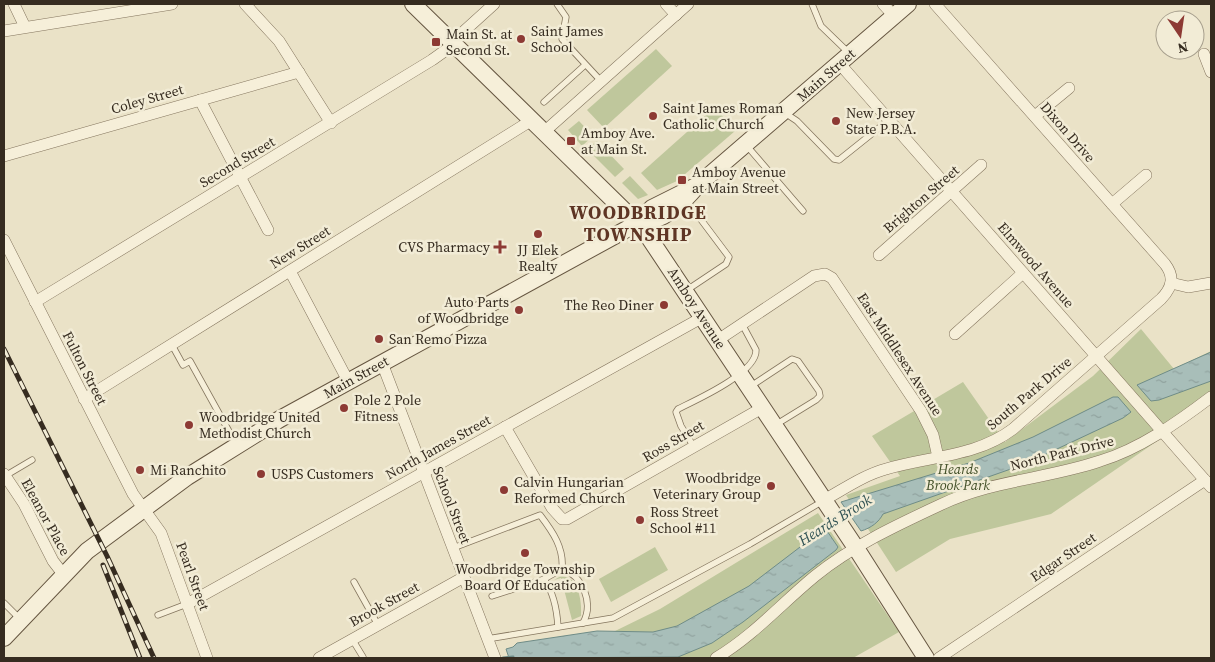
<svg xmlns="http://www.w3.org/2000/svg" width="1215" height="662" viewBox="0 0 1215 662" font-family="'Source Serif 4',serif">
  <defs>
    <pattern id="water-ripples" width="26" height="14" patternUnits="userSpaceOnUse" patternTransform="scale(1.25)"><rect width="26" height="14" fill="#a8beb9"/><path d="M2 4q2-2 4 0t4 0M15 11q2-2 4 0t4 0" fill="none" stroke="#91a39f"/></pattern>
  </defs>
  <rect width="100%" height="100%" fill="#eae2c7"/>
  <g fill="#bfc79c">
    <path d="M656 49 672 66 604 128 587 110Z"/>
    <path d="M715 107 735 131 677 181 657 190 641 173Z"/>
    <path d="M579 121 593 136 582 146 568 130Z"/>
    <path d="M597 141 624 169 615 177 587 149Z"/>
    <path d="M630 176 648 195 638 199 622 183Z"/>
    <path d="M1141 329 1174 369 1211 351V404L1051 514 950 539 896 572 846 495 900 476 872 436 963 382 1005 442 1093 376Z"/>
    <path d="M818 513 899 632 853 658H560L660 609Z"/>
    <path d="M655 547 668 570 611 602 599 579Z"/>
    <path d="M561 576C579 576 582 602 581 616L572 620 561 578 554 580Z"/>
  </g>
  <g fill="url(#water-ripples)" stroke="#6f8c87">
    <path d="M1211 352V381L1159 400 1151 401 1137 385Z"/>
    <path d="M1113 397H1118L1131 412 1123 418 1025 464 883 514C879 522 871 528 861 531L841 502 969 463 1033 437Z"/>
    <path d="M825 528 838 547 836 550 743 622 712 643 678 657 509 658 506 649 513 647 517 643 597 631 653 632 677 626 749 586Z"/>
  </g>
  <g fill="none" stroke-linecap="round" stroke-linejoin="round">
    <path stroke="#6f8c87" stroke-width="3" d="M503 658 513 657"/>
    <defs>
      <g id="service">
        <path d="M557 4 566 17 562 39 601 81"/>
        <path d="M812 4 821 26 848 52"/>
        <path d="M544 102 585 65"/>
        <path d="M785 113 797 121 834 159 839 160 889 120"/>
        <path d="M747 146 803 211"/>
        <path d="M687 201 729 257 726 264 687 290"/>
        <path d="M172 345 183 365 190 361 236 444"/>
        <path d="M751 386 792 359 798 361 819 391 820 396 816 400 777 424"/>
        <path d="M694 447 681 426 676 412 678 409C696 400 757 373 756 350L742 324"/>
        <path d="M5 476 32 460"/>
        <path d="M453 548 540 515C553 532 564 548 562 569 583 576 594 603 583 623"/>
        <path d="M544 579C554 593 557 610 558 627"/>
        <path d="M354 582 378 625"/>
        <path d="M492 596 544 579 562 569"/>
        <path d="M4 603 20 619"/>
        <path d="M158 615 187 604"/>
        <path d="M352 639 363 657"/>
        <path d="M487 639 613 618 750 544 823 501"/>
      </g>
      <g id="minor">
        <path d="M14 4 25 27"/>
        <path d="M245 4 279 41 331 123"/>
        <path d="M666 4 676 15"/>
        <path d="M883 4 894 16"/>
        <path d="M4 31 172 4"/>
        <path d="M451 43 494 4"/>
        <path d="M1204 54 1211 72"/>
        <path d="M839 63 1211 487"/>
        <path d="M200 100 268 230"/>
        <path d="M1035 116 1069 88"/>
        <path d="M544 132 688 4"/>
        <path d="M4 156 299 72"/>
        <path d="M1112 204 1146 175"/>
        <path d="M4 240 133 494 161 533 207 658"/>
        <path d="M879 255 981 165"/>
        <path d="M290 271 348 381"/>
        <path d="M1171 283 1188 287 1211 283"/>
        <path d="M35 302 432 60 453 45"/>
        <path d="M955 334 1023 273"/>
        <path d="M718 340 814 276 825 274 832 278 921 411 933 435 938 457"/>
        <path d="M382 363 495 658"/>
        <path d="M84 399 532 120"/>
        <path d="M505 427 552 508 562 519H567L762 408"/>
        <path d="M4 474 24 504 53 561 63 574"/>
        <path d="M824 500C844 489 864 475 886 469 929 456 976 457 1013 429L1161 299C1172 288 1175 277 1165 264L935 4"/>
        <path d="M187 604 703 317"/>
        <path d="M319 658 464 577"/>
        <path d="M716 658C753 636 781 604 815 576 852 546 897 525 940 505 992 480 1047 479 1100 461 1140 449 1178 422 1211 397"/>
        <path d="M939 658 1205 480"/>
      </g>
      <g id="secondary">
        <path d="M413 4 644 230 856 548 926 658"/>
        <path d="M638 223C664 222 682 204 698 185L908 4"/>
        <path d="M4 638 87 551 187 477 280 419 638 223 652 208 698 185"/>
      </g>
    </defs>
    <use href="#service" stroke="#84755e" stroke-width="7"/>
    <use href="#minor" stroke="#84755e" stroke-width="12"/>
    <use href="#secondary" stroke="#665641" stroke-width="18"/>
    <use href="#service" stroke="#f6efd9" stroke-width="5.5"/>
    <use href="#minor" stroke="#f6efd9" stroke-width="11"/>
    <use href="#secondary" stroke="#f6efd9" stroke-width="16"/>
    <defs>
      <g id="rail">
        <path d="M4 349 107 556 154 658"/>
        <path d="M103 565 140 658"/>
      </g>
    </defs>
    <use href="#rail" stroke="#362c20" stroke-width="5"/>
    <use href="#rail" stroke="#f2ecd6" stroke-width="3" stroke-dasharray="9" stroke-linecap="butt"/>
  </g>
  <g fill="#8d3a34" stroke="#f2ecd6" stroke-width="2">
    <circle cx="521" cy="39" r="5"/>
    <rect x="431" y="37" width="10" height="10" rx="2.5"/>
    <circle cx="653" cy="116" r="5"/>
    <circle cx="836" cy="121" r="5"/>
    <rect x="566" y="136" width="10" height="10" rx="2.5"/>
    <rect x="677" y="175" width="10" height="10" rx="2.5"/>
    <circle cx="538" cy="234" r="5"/>
    <path d="M497.5 239.5h5v5h5v5h-5v5h-5v-5h-5v-5h5z"/>
    <circle cx="664" cy="305" r="5"/>
    <circle cx="519" cy="310" r="5"/>
    <circle cx="379" cy="339" r="5"/>
    <circle cx="344" cy="408" r="5"/>
    <circle cx="189" cy="425" r="5"/>
    <circle cx="140" cy="470" r="5"/>
    <circle cx="261" cy="474" r="5"/>
    <circle cx="771" cy="486" r="5"/>
    <circle cx="504" cy="490" r="5"/>
    <circle cx="640" cy="520" r="5"/>
    <circle cx="525" cy="553" r="5"/>
  </g>
  <g text-anchor="middle" stroke-width="5" stroke-linejoin="round" paint-order="stroke">
    <g font-size="14" fill="#362c20" stroke="#f2ecd6" text-anchor="start">
      <text x="531" y="36">Saint James<tspan x="531" dy="16">School</tspan></text>
      <text x="446" y="39">Main St. at<tspan x="446" dy="16">Second St.</tspan></text>
      <text x="663" y="113">Saint James Roman<tspan x="663" dy="16">Catholic Church</tspan></text>
      <text x="846" y="118">New Jersey<tspan x="846" dy="16">State P.B.A.</tspan></text>
      <text x="581" y="138">Amboy Ave.<tspan x="581" dy="16">at Main St.</tspan></text>
      <text x="692" y="177">Amboy Avenue<tspan x="692" dy="16">at Main Street</tspan></text>
      <text x="490" y="252" text-anchor="end">CVS Pharmacy</text>
      <text x="538" y="255" text-anchor="middle">JJ Elek<tspan x="538" dy="16">Realty</tspan></text>
      <text x="509" y="307" text-anchor="end">Auto Parts<tspan x="509" dy="16">of Woodbridge</tspan></text>
      <text x="654" y="310" text-anchor="end">The Reo Diner</text>
      <text x="389" y="344">San Remo Pizza</text>
      <text x="354" y="405">Pole 2 Pole<tspan x="354" dy="16">Fitness</tspan></text>
      <text x="199" y="422">Woodbridge United<tspan x="199" dy="16">Methodist Church</tspan></text>
      <text x="150" y="475">Mi Ranchito</text>
      <text x="271" y="479">USPS Customers</text>
      <text x="761" y="483" text-anchor="end">Woodbridge<tspan x="761" dy="16">Veterinary Group</tspan></text>
      <text x="514" y="487">Calvin Hungarian<tspan x="514" dy="16">Reformed Church</tspan></text>
      <text x="650" y="517">Ross Street<tspan x="650" dy="16">School #11</tspan></text>
      <text x="525" y="574" text-anchor="middle">Woodbridge Township<tspan x="525" dy="16">Board Of Education</tspan></text>
    </g>
    <g font-size="14" fill="#362c20" stroke="#f2ecd6">
      <text transform="translate(826 75) rotate(-41)" y="5">Main Street</text>
      <text transform="translate(147 99) rotate(-16)" y="5">Coley Street</text>
      <text transform="translate(1068 132) rotate(49)" y="5">Dixon Drive</text>
      <text transform="translate(237 162) rotate(-31)" y="5">Second Street</text>
      <text transform="translate(921 199) rotate(-41)" y="5">Brighton Street</text>
      <text transform="translate(300 247) rotate(-32)" y="5">New Street</text>
      <text transform="translate(1036 265) rotate(49)" y="5">Elmwood Avenue</text>
      <text transform="translate(697 308) rotate(57)" y="5">Amboy Avenue</text>
      <text transform="translate(900 354) rotate(57)" y="5">East Middlesex Avenue</text>
      <text transform="translate(85 368) rotate(63)" y="5">Fulton Street</text>
      <text transform="translate(356 377) rotate(-29)" y="5">Main Street</text>
      <text transform="translate(1029 393) rotate(-40)" y="5">South Park Drive</text>
      <text transform="translate(673 441) rotate(-30)" y="5">Ross Street</text>
      <text transform="translate(438 447) rotate(-29)" y="5">North James Street</text>
      <text transform="translate(1062 453) rotate(-14)" y="5">North Park Drive</text>
      <text transform="translate(452 505) rotate(69)" y="5">School Street</text>
      <text transform="translate(46 517) rotate(61)" y="5">Eleanor Place</text>
      <text transform="translate(1063 557) rotate(-34)" y="5">Edgar Street</text>
      <text transform="translate(193 576) rotate(70)" y="5">Pearl Street</text>
      <text transform="translate(384 604) rotate(-29)" y="5">Brook Street</text>
    </g>
    <g font-size="14" font-style="italic" fill="#435029" stroke="#f2ecd6">
      <text x="958" y="474">Heards<tspan x="958" dy="16">Brook Park</tspan></text>
    </g>
    <g font-size="15" font-style="italic" fill="#315354" stroke="#f2ecd6">
      <text transform="translate(835 520) rotate(-32)" y="5">Heards Brook</text>
    </g>
    <g font-size="19" font-weight="bold" letter-spacing="1" fill="#5e3524" stroke="#f2ecd6">
      <text x="638" y="219">WOODBRIDGE<tspan x="638" dy="22">TOWNSHIP</tspan></text>
    </g>
  </g>
  <rect width="1215" height="662" fill="none" stroke="#362c20" stroke-width="10"/>
  <g transform="translate(1180 35) rotate(167)"><circle r="24" fill="#f2ecd6" stroke="#a79f8d"/>
  <path d="M0-4L9 19L0 12L-9 19Z" fill="#8d3a34"/>
  <text y="-8" font-size="14" font-weight="bold" text-anchor="middle" fill="#362c20">N</text>
  </g>
</svg>
